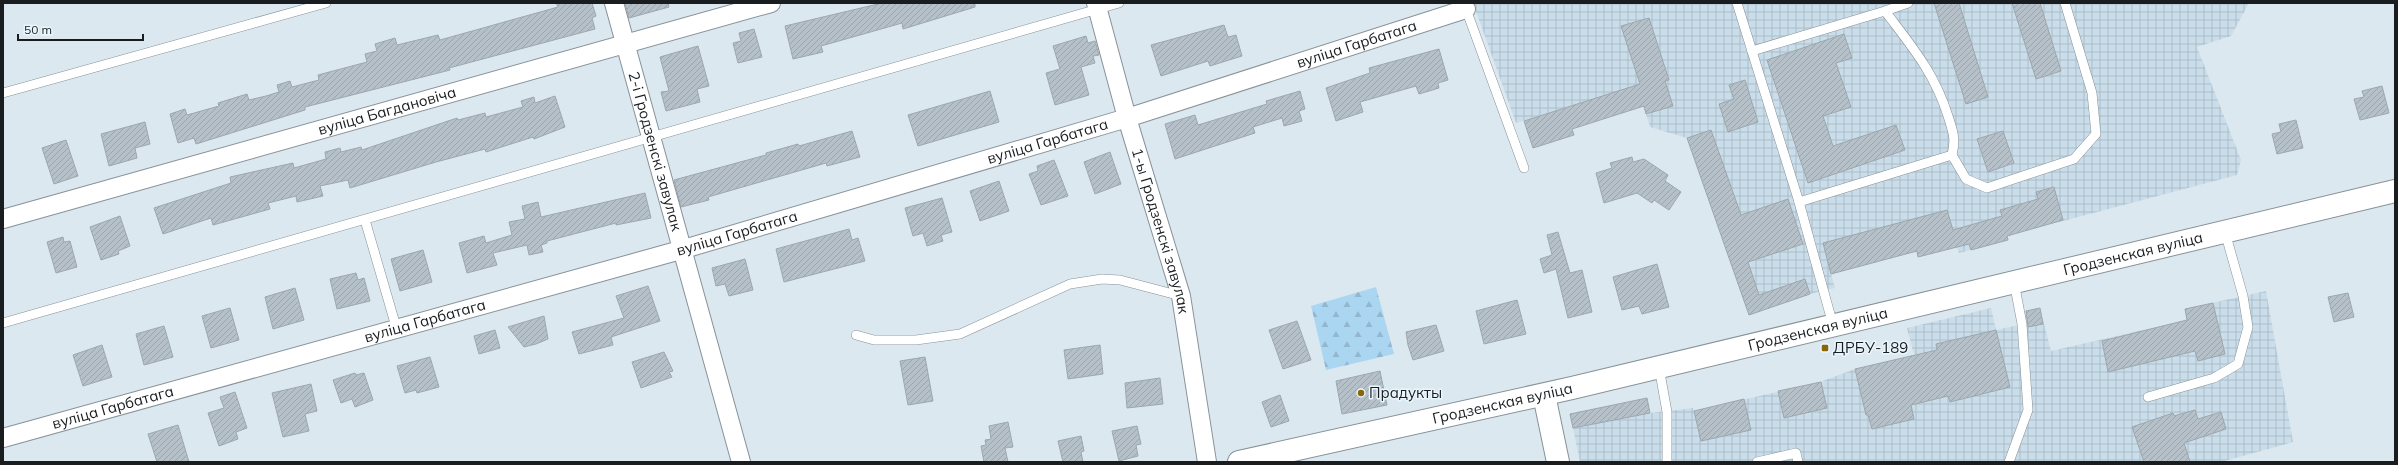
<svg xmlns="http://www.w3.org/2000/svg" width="2398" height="465" viewBox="0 0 2398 465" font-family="Mulish,sans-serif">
  <defs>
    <pattern id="industrial-grid" width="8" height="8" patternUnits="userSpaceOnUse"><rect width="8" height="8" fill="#caddea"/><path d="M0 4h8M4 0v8" fill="none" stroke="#adbdc8"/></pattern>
    <pattern id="forest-firs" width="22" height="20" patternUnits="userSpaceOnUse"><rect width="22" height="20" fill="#abd6f1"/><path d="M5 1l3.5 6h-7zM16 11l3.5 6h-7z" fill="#93b7ce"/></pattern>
    <pattern id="building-hatch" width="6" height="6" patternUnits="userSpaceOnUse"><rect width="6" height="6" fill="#b5c0c8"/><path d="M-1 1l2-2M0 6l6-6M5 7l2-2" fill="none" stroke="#9ba5ac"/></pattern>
  </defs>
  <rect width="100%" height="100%" fill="#dce8f0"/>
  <g fill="url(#industrial-grid)">
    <path d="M1473 3H2249L2231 36 2197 47 2241 160 2237 175 2007 236 2008 240 1959 253 1957 247 1918 257 1916 251 1831 274 1835 288 1810 294 1749 315 1687 138 1650 127 1638 89 1629 88 1516 123Z"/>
    <path d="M2266 291 2293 442 2221 462H1580L1570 414 1647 398 1650 413 1693 408 1694 411 1820 382 1855 369 1914 355 1907 328 1991 308 1996 330 2027 323 2025 311 2040 308 2051 351 2187 320 2185 309Z"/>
  </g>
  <path fill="url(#forest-firs)" d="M1376 287 1394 354 1326 370 1311 306Z"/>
  <g fill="url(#building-hatch)" stroke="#9ca7ae">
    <path d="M556 3H592L596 16 592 18 595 29 449 68 450 70 305 107V110L196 144 194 138 178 143 170 114 185 109 187 115 219 106 218 103 247 94 249 100 266 96 279 92 277 85 290 81 292 87 319 80 318 75 367 62 365 54 377 51 375 44 395 38 397 45 438 35 440 40 558 7Z"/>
    <path d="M625 3H668L669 7 629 18Z"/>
    <path d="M882 3H975V7L903 29 902 23 867 33 821 46 823 52 793 59 785 26Z"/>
    <path d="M1934 3H1959L1988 97 1966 104Z"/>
    <path d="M2012 3H2040L2061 71 2036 79Z"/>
    <path d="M1649 18 1669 80 1665 81 1673 106 1646 114 1644 106 1572 129 1574 135 1533 148 1524 121 1640 84 1621 26Z"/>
    <path d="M1224 25 1228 37 1236 35 1242 56 1210 66 1208 61 1161 76 1151 45Z"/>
    <path d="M754 29 762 57 738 63 733 43 741 41 739 33Z"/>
    <path d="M1844 34 1852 58 1836 63 1851 107 1823 116 1833 146 1896 125 1905 150 1808 183 1767 60Z"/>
    <path d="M1086 36 1088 43 1095 41 1099 55 1093 56 1095 63 1081 67 1089 95 1055 105 1046 73 1060 69 1053 46Z"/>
    <path d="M698 46 709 86 697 89 700 102 666 111 661 92 669 91 660 57Z"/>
    <path d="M1439 49 1448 80 1438 83 1439 88 1419 94 1416 86 1360 102 1363 112 1336 121 1326 88 1370 73 1369 68Z"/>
    <path d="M1745 80 1758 122 1728 132 1719 104 1734 99 1729 85Z"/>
    <path d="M2382 86 2389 113 2360 120 2354 99 2364 97 2362 91Z"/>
    <path d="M990 91 999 122 918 146 908 115Z"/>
    <path d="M1300 91 1305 109 1299 111 1302 121 1284 126 1282 118 1253 127 1255 133 1175 159 1165 124 1195 115 1198 125 1267 104 1266 101Z"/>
    <path d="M555 96 565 127 534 139 533 137 486 152 485 149 436 162 350 188 348 180 320 186 323 196 297 202 296 196 268 203 270 209 213 225 211 218 163 234 154 208 231 183 230 177 293 163 294 168 326 159 325 152 340 148 341 152 361 147 362 150 457 118 458 120 485 113 486 117 523 107 521 101 534 97 535 103Z"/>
    <path d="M2296 120 2303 148 2277 154 2272 134 2281 132 2279 124Z"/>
    <path d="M145 122 150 144 135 148 137 158 109 166 101 134Z"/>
    <path d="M1711 130 1741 215 1788 199 1803 244 1748 262 1759 295 1805 279 1810 294 1749 315 1687 138Z"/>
    <path d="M852 131 860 157 827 166 826 163 708 197 709 200 681 207 674 180 766 155V153L798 144 799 146Z"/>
    <path d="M2003 131 2014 163 1988 172 1977 139Z"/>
    <path d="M66 140 78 176 54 184 42 148Z"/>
    <path d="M1110 152 1121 184 1095 194 1084 162Z"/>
    <path d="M1632 157 1633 162 1644 159 1668 175 1665 181 1681 192 1669 210 1654 200 1652 203 1637 193 1604 203 1596 173 1612 168 1610 163Z"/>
    <path d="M1054 160 1068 196 1041 205 1029 174 1038 171 1037 166Z"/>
    <path d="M999 181 1009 211 980 221 970 191Z"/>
    <path d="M2054 187 2063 220 2007 236 2008 240 1971 250 1969 244 1918 257 1917 251 1831 274 1823 243 1947 210 1953 230 2002 216 2000 210 2038 199 2036 192Z"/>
    <path d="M645 193 651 218 616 225V223L547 241V243L541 245 543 252 529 255 527 245 493 253 497 265 467 273 459 243 484 236 486 243 512 235 509 222 525 219 522 206 538 202 541 217Z"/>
    <path d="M942 198 952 232 941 235 943 241 927 246 923 233 913 236 905 208Z"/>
    <path d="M120 216 130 246 118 251 119 254 101 260 90 227Z"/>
    <path d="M849 229 852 240 858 238 865 261 784 282 776 249Z"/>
    <path d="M1558 232 1570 273 1582 270 1592 312 1568 318 1556 269 1544 273 1540 259 1552 255 1547 235Z"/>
    <path d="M63 237 64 242 70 241 77 267 56 273 47 242Z"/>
    <path d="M423 250 432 282 400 291 391 259Z"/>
    <path d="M745 259 753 290 729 296 725 284 716 286 712 268Z"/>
    <path d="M1657 264 1669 307 1642 314 1639 306 1622 310 1613 277Z"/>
    <path d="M356 273 358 280 364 278 370 301 337 309 330 279Z"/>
    <path d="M648 286 660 321 611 337 613 345 579 354 572 332 624 318 616 296Z"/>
    <path d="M295 288 304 320 273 329 265 297Z"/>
    <path d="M2348 293 2354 317 2334 322 2328 297Z"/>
    <path d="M1517 300 1526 334 1484 344 1476 311Z"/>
    <path d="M2213 303 2225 354 2198 361 2195 351 2108 372 2102 341 2187 320 2185 309Z"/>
    <path d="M230 308 239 340 211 348 202 316Z"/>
    <path d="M2040 308 2043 324 2028 327 2026 311Z"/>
    <path d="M544 316 548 339 536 344 524 347 508 327Z"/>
    <path d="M1297 321 1311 360 1283 369 1269 330Z"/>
    <path d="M1436 325 1444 351 1413 360 1408 345 1406 332Z"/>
    <path d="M164 326 173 357 144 365 136 334Z"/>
    <path d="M495 330 500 348 479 354 474 336Z"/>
    <path d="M1996 330 2010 387 1950 402 1948 396 1911 405 1914 419 1872 429 1868 415H1866L1855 369 1937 350 1936 344Z"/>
    <path d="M102 345 112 377 83 386 73 355Z"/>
    <path d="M1100 345 1103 374 1068 379 1064 350Z"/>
    <path d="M664 352 673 371 669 372 672 377 641 388 632 362Z"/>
    <path d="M430 357 439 387 417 393 416 390 405 393 397 366Z"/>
    <path d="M925 357 933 401 908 405 900 361Z"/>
    <path d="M1380 371 1387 405 1342 414 1336 381Z"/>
    <path d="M355 373 356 375 364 373 373 400 355 407 352 399 341 403 333 380Z"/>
    <path d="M1160 378 1163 404 1127 408 1125 383Z"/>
    <path d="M1821 382 1827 408 1784 418 1778 391Z"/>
    <path d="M311 384 317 411 305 414 309 431 283 437 272 393Z"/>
    <path d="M235 392 247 428 236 432 238 439 219 446 208 413 224 408 220 397Z"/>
    <path d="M1280 395 1289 421 1271 427 1262 402Z"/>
    <path d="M1647 398 1650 413 1573 428 1570 414Z"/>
    <path d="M1744 399 1751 430 1701 441 1694 411Z"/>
    <path d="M2195 410 2198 419 2221 412 2226 429 2184 443 2190 462H2144L2132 427 2173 413 2174 416Z"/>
    <path d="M1008 422 1013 447 1005 448 1008 462H984L981 446 986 445 985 440 991 439 989 426Z"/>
    <path d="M178 425 189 462H157L148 434Z"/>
    <path d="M1137 426 1141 444 1136 445 1138 456 1119 461 1112 431Z"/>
    <path d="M1081 436 1084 451 1081 452 1083 462H1063L1058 441Z"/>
  </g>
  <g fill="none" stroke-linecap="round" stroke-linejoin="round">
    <defs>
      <g id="lane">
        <path d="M1737 3 1799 202 1833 325"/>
        <path d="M1466 9 1524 168"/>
        <path d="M1885 11 1908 3"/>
        <path d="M1752 51 1885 11C1912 47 1934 72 1948 116 1953 132 1956 138 1952 155L1799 202"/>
        <path d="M3 93 326 3"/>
        <path d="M1952 155 1966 179 1987 188 2074 159 2096 134 2092 93 2065 3"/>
        <path d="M365 220 397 330"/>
        <path d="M3 323 1119 3"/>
        <path d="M856 335 874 340H916L960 334 1070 284 1102 279 1120 280 1181 296"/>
        <path d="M1659 367 1667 412V462"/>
        <path d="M2148 397 2214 378 2238 364 2248 327 2243 296 2225 232"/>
        <path d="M1757 462 1796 453 1798 462"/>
        <path d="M2009 462 2028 410 2022 324 2014 282"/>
      </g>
      <g id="street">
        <path id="s1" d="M614 3 741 462"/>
        <path id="s2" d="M1096 3 1127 118 1181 296 1207 462"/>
        <path id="s3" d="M3 219 771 3"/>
        <path id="s4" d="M3 438 684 249 1127 118 1466 9"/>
      </g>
      <g id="secondary">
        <path d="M1544 395 1558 462"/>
        <path id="s5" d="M1239 462 1572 388 2395 191"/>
      </g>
    </defs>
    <use href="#lane" stroke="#879299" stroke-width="10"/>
    <use href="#street" stroke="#879299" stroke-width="20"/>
    <use href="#secondary" stroke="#879299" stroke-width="24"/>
    <use href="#lane" stroke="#fff" stroke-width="9"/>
    <use href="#street" stroke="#fff" stroke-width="18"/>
    <use href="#secondary" stroke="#fff" stroke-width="22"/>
  </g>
  <g fill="#896704" stroke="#eaf6fd" stroke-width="1.5">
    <rect x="1821" y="344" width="8" height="8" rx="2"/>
    <circle cx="1361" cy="393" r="4"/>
  </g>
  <g text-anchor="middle" stroke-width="3" stroke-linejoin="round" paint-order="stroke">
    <g font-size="15" fill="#191d20" stroke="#eaf6fd">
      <text dy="5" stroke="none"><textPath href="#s4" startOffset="1410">вуліца Гарбатага</textPath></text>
      <text dy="5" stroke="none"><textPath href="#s3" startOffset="399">вуліца Багдановіча</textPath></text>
      <text dy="5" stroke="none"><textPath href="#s4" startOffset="1086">вуліца Гарбатага</textPath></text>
      <text dy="5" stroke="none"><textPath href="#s1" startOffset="154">2-і Гродзенскі завулак</textPath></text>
      <text dy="5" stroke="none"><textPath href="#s2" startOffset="237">1-ы Гродзенскі завулак</textPath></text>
      <text dy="5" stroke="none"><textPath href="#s4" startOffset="762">вуліца Гарбатага</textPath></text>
      <text dy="5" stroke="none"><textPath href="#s5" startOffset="918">Гродзенская вуліца</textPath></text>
      <text dy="5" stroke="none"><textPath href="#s4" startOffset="438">вуліца Гарбатага</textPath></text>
      <text dy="5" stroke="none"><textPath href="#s5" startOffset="594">Гродзенская вуліца</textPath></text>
      <text dy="5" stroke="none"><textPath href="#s5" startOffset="270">Гродзенская вуліца</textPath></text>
      <text dy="5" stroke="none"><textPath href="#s4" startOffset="114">вуліца Гарбатага</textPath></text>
    </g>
    <g font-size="15" fill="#191d20" stroke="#eaf6fd" text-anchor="start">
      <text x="1833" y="353">ДРБУ-189</text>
      <text x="1369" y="398">Прадукты</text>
    </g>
  </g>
  <rect width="2398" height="465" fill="none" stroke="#191d20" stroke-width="8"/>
  <path d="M18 34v6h125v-6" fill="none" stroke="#191d20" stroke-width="2"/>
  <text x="24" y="34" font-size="12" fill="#191d20" stroke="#eaf6fd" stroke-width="3" paint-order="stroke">50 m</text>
</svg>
